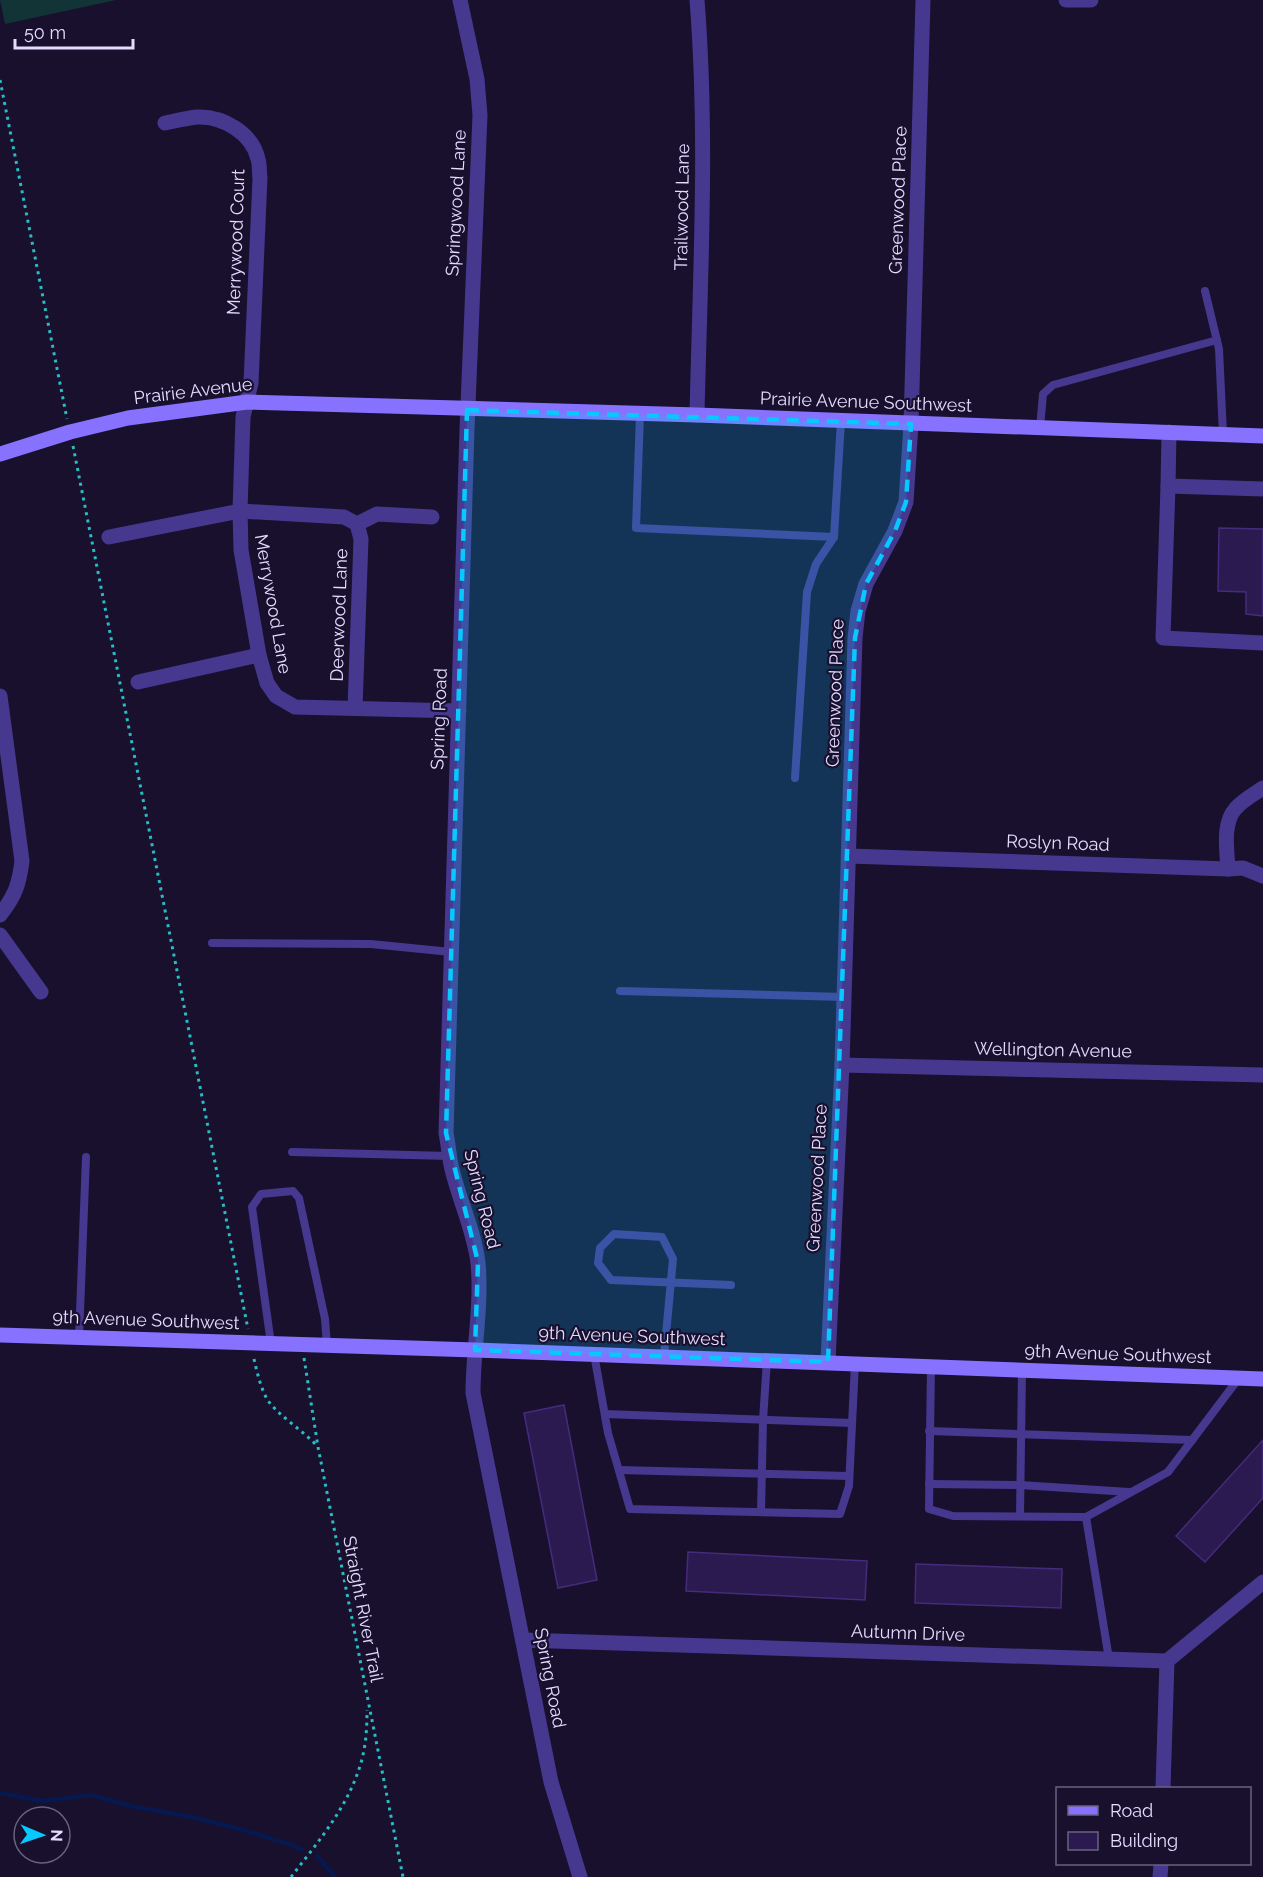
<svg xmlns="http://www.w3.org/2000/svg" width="1263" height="1877" viewBox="0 0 1263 1877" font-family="Raleway,sans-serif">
  <rect width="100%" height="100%" fill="#18102d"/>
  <path fill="#123437" d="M0 0H116L5 24Z"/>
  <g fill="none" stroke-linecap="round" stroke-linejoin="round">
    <g stroke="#07184e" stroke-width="4.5">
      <path d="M0 1793 41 1801 91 1795 130 1806 187 1816 236 1828 289 1844 302 1850"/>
      <path d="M317 1856 335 1877"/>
    </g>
  </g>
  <g fill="#2b1a4f" stroke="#452b7c" stroke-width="1.5">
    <path d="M1219 528 1263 529V616L1246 614V592L1218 591Z"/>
    <path d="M564 1405 597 1580 558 1588 524 1413Z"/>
    <path d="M1263 1440V1498L1205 1562 1176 1536Z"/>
    <path d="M688 1552 867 1561 865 1600 686 1591Z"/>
    <path d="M916 1564 1062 1569 1061 1608 915 1603Z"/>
  </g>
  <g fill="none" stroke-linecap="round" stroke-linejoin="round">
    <g stroke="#28bcc6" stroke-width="3" stroke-dasharray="3 4.5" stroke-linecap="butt">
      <path d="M0 80 67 419"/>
      <path d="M73 446 248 1329"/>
      <path d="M304 1358 318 1447 403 1877"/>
      <path d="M254 1359C257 1372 260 1386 267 1399 277 1415 304 1431 318 1447"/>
      <path d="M291 1877C318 1842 347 1808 360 1766 366 1747 367 1729 367 1710"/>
    </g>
    <g stroke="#46388f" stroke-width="8">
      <path d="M1205 291 1219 349 1223 434"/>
      <path d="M640 414 636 528 834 537"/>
      <path d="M1040 428 1043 394 1053 385 1217 340"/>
      <path d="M795 778 807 592 816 564 834 537 841 421"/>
      <path d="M212 943 371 944 451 952"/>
      <path d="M620 991 844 997"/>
      <path d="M292 1152 450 1156"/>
      <path d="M79 1338 86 1157"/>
      <path d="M271 1344 252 1207 261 1194 293 1191 299 1198 325 1319 327 1345"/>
      <path d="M594 1354 608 1433 630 1509 840 1514 849 1486 855 1363"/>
      <path d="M664 1356 673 1259 662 1237 614 1234 600 1248 598 1263 611 1280 731 1285"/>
      <path d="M931 1366 929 1509 953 1516 1086 1517"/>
      <path d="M605 1414 852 1423"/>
      <path d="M929 1431 1192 1440"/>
      <path d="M619 1470 849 1476"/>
      <path d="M929 1484 1020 1485 1129 1492"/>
      <path d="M761 1512 763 1420 767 1360"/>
      <path d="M1020 1516 1022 1370"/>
      <path d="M1109 1659 1086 1517 1168 1472 1239 1378"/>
    </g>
    <g stroke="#46388f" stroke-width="15">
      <path d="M460 0 477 79 480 115 467 429 446 1133C448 1143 449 1154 451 1165 458 1198 474 1229 478 1263 482 1306 473 1350 473 1393L551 1782 580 1877"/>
      <path d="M1066 0H1091"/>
      <path d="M165 123C175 121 187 118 197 117 223 116 252 133 258 159 260 165 259 172 260 178L251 383 243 417 240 511 241 550 259 655 267 683 276 696 295 707 459 711"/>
      <path d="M697 415C700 277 708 138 697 0"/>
      <path d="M1168 486 1169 432"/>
      <path d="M1263 489 1168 486 1163 638 1263 643"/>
      <path d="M357 524 377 514 432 517"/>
      <path d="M109 537 240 511 344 517 357 524 361 539 355 708"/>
      <path d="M138 682 259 655"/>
      <path d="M0 696 22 861C19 885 15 896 0 915"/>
      <path d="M849 856 1228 869 1243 868 1263 876"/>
      <path d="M1228 869C1227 850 1222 823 1236 808 1243 800 1254 794 1263 788"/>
      <path d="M0 935 41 992"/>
      <path d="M842 1065 1263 1075"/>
      <path d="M828 1362 842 1065 855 638 858 611 866 584 895 531 906 502 911 424 923 0"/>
      <path d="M523 1640 1167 1661 1263 1582"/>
      <path d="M1163 1788 1167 1661"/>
      <path d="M1160 1877 1161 1864"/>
    </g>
    <g stroke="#8772ff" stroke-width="15">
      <path d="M0 454 70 432 128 418 247 402 697 415 1263 436"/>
      <path d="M0 1335 475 1350 1263 1379"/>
    </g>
  </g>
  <path fill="#07c8ff" fill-opacity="0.2" stroke="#07c8ff" stroke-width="4.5" stroke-dasharray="12 8" stroke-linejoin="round" d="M467 410 911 424 906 502 895 531 866 584 855 638 828 1362 475 1350 478 1262 446 1133Z"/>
  <g text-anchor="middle" stroke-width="4.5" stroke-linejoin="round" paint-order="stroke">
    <g font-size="18" fill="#e4dbff" stroke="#18102d">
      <text transform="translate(898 200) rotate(-88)" y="6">Greenwood Place</text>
      <text transform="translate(456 203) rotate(-87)" y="6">Springwood Lane</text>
      <text transform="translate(682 207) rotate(-89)" y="6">Trailwood Lane</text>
      <text transform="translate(236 242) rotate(-88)" y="6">Merrywood Court</text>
      <text transform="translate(193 391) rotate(-7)" y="6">Prairie Avenue</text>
      <text transform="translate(866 402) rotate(2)" y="6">Prairie Avenue Southwest</text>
      <text transform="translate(273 604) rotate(80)" y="6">Merrywood Lane</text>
      <text transform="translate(339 615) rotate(-88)" y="6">Deerwood Lane</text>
      <text transform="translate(835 693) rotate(-88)" y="6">Greenwood Place</text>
      <text transform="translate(439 719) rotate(-88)" y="6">Spring Road</text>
      <text transform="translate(1058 843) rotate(2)" y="6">Roslyn Road</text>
      <text transform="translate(1053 1050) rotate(1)" y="6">Wellington Avenue</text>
      <text transform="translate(817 1178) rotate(-87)" y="6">Greenwood Place</text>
      <text transform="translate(482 1199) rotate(76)" y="6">Spring Road</text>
      <text transform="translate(146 1320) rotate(2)" y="6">9th Avenue Southwest</text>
      <text transform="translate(632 1336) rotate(2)" y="6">9th Avenue Southwest</text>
      <text transform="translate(1118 1354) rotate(2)" y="6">9th Avenue Southwest</text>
      <text transform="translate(363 1609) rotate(79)" y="6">Straight River Trail</text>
      <text transform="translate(908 1633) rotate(2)" y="6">Autumn Drive</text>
      <text transform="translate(550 1678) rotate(79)" y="6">Spring Road</text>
    </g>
  </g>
  <rect x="1056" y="1787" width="195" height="78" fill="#18102d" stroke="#6a6181" stroke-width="1.5"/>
  <rect x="1068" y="1806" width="30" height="9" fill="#8772ff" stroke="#6a6181" stroke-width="1.5"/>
  <text x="1110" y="1817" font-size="18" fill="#e4dbff">Road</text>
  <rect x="1068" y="1832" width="30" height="18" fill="#2b1a4f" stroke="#6a6181" stroke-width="1.5"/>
  <text x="1110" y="1847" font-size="18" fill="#e4dbff">Building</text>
  <g transform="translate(42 1835) rotate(92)"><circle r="28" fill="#18102d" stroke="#6a6181" stroke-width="1.5"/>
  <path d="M0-4.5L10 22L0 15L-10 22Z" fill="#07c8ff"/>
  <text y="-9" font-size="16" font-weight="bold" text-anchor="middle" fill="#e4dbff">N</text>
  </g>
  <path d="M15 39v9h118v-9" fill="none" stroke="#e4dbff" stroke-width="3"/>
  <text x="24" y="39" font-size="18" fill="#e4dbff" stroke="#18102d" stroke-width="4.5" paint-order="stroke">50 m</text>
</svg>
